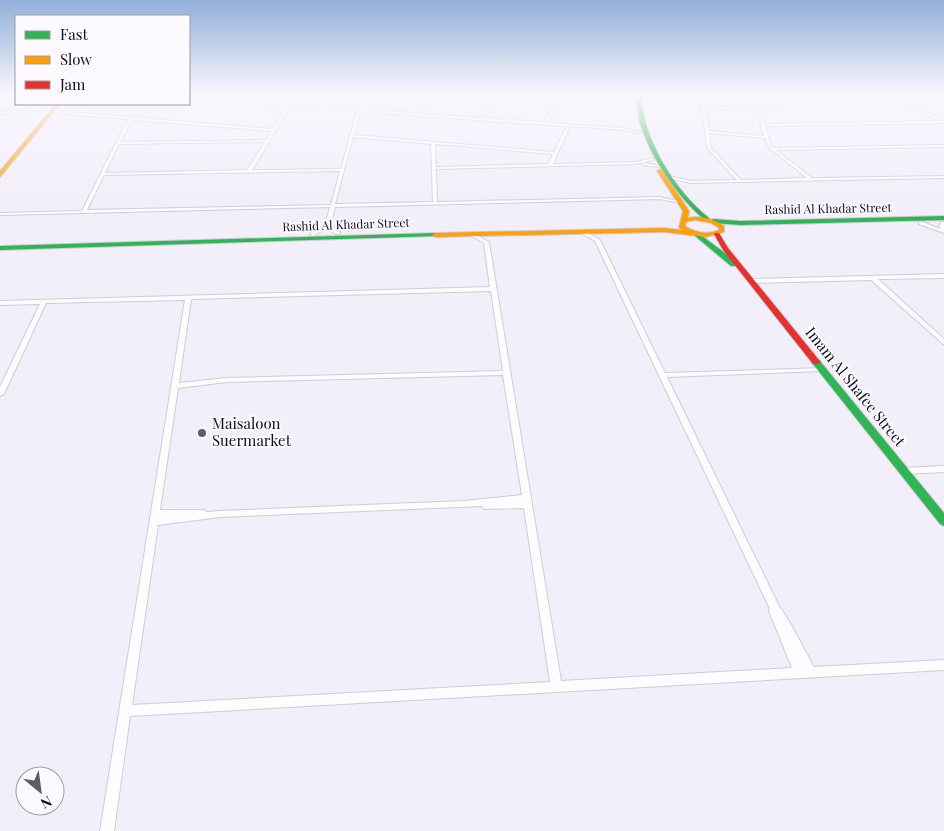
<svg xmlns="http://www.w3.org/2000/svg" width="944" height="831" viewBox="0 0 944 831" font-family="'Playfair Display',serif">
  <rect width="100%" height="100%" fill="#f2eefa"/>
  <g fill="none" stroke-linecap="round" stroke-linejoin="round">
    <defs>
      <g id="street">
        <path d="M268 94H272L258 102 311 106 329 94H332L315 106 368 110 390 94H393L372 110 419 113 438 94H441L422 114 480 118 499 94H502L484 118 545 122 560 94H563L548 123 624 128 641 132 639 133 624 130 570 126 553 164 637 162 652 158 654 159 653 160 637 164 436 169 437 202 660 197 682 202 680 203 660 199 335 207 330 226 340 232V234H336L327 228 313 236 310 234 311 233 325 225 330 207 0 215V213L82 211 126 123 130 119 64 114 47 118V116L60 113 52 111V109L64 112 85 104H88L69 112 273 129 286 108 289 106 189 99V97L254 102ZM293 106 360 111 356 114 341 169 252 170 288 110ZM364 112 545 125 567 126 554 152 354 135 360 114ZM134 120 272 131 267 140 121 142 129 124ZM353 137 431 144 433 202 335 204ZM265 142 247 170 105 173 119 144ZM435 144 553 154 548 164 436 167ZM340 171 331 205 87 210 104 175Z"/>
        <path d="M700 94H704L705 106 757 109 753 94H756L758 102 852 101 842 94H845L857 101 944 100V102H906L941 119 940 121H944L943 123 765 126 771 146 774 148 944 145V147L776 150 812 178 944 176V178L691 183 672 179 671 178 673 177 691 181 737 180 707 148ZM902 102 940 121 764 124 758 104ZM705 108 757 111 764 136 709 131ZM709 133 765 138 770 150H772L807 178 741 180 711 148Z"/>
        <path d="M49 105 50 107 28 112 0 114V112L28 110Z"/>
        <path d="M644 163 660 166 658 167 643 165V163Z"/>
        <path d="M919 222H923L940 229 939 226 941 222H944V233L919 224Z"/>
        <path d="M579 230H583L600 240 665 373 824 368 825 369 822 371 667 377 778 604 790 623 814 667 944 660V670L130 716 114 831H100L185 300 46 303 4 394 0 396V387L40 304 0 305V301L490 287 484 243 468 234 473 233 489 242 561 681 792 668 769 611 770 609 595 241 579 232ZM491 291 503 371 227 378 179 383 191 299ZM503 375 522 495 464 501 220 511 207 512 203 510H160L178 388 227 382ZM482 506 483 508 486 509 524 508 550 682 132 705 158 525 220 517Z"/>
        <path d="M944 274V278L878 279 944 339V344L942 343 871 280 751 283 748 281 751 279Z"/>
        <path d="M944 466V472L904 474 901 473 900 471 901 469 904 468Z"/>
      </g>
      <g id="fast">
        <path d="M0 94H12L0 96Z"/>
        <path d="M637 94H641C642 138 675 191 709 218V220H705C680 200 654 162 643 132 638 120 637 107 637 94Z"/>
        <path d="M944 216V220L740 225 713 223 710 221 713 219 740 221Z"/>
        <path d="M435 233 438 235 437 236 0 250V246Z"/>
        <path d="M694 233H698L737 262V266H731L694 235Z"/>
        <path d="M816 359 819 360 944 513V526L940 524 813 364 811 362Z"/>
      </g>
      <g id="slow">
        <path d="M56 104H60L0 177V171Z"/>
        <path d="M660 169 662 170 689 211 688 218C701 215 714 219 724 226V232L706 237 664 232 435 237 432 235 435 233 664 228 682 230 679 227 683 211 657 171ZM695 220 711 223 719 228V230C707 235 696 233 685 226L686 222Z"/>
      </g>
      <path id="jam" d="M715 233H719L728 248 819 360 821 362 819 364H813L723 250 714 234Z"/>
    </defs>
    <use href="#street" stroke="#cfccd6" stroke-width="2"/>
    <use href="#fast" stroke="#cfccd6" stroke-width="2"/>
    <use href="#slow" stroke="#cfccd6" stroke-width="2"/>
    <use href="#jam" stroke="#cfccd6" stroke-width="2"/>
    <use href="#street" fill="#fdfcfe" fill-rule="evenodd"/>
    <use href="#fast" fill="#30b455" fill-rule="evenodd"/>
    <use href="#slow" fill="#ff9f0a" fill-rule="evenodd"/>
    <use href="#jam" fill="#e5322d" fill-rule="evenodd"/>
  </g>
  <linearGradient id="sky" x2="0" y2="1"><stop stop-color="#92afd8"/><stop offset="0.45" stop-color="#f9f7fd"/><stop offset="1" stop-color="#f9f7fd" stop-opacity="0"/></linearGradient>
  <rect width="944" height="210" fill="url(#sky)"/>
  <circle fill="#5f5c65" stroke="#fcfaff" stroke-width="2" cx="202" cy="433" r="5"/>
  <g text-anchor="middle" stroke-width="4" stroke-linejoin="round" paint-order="stroke">
    <g font-size="12" fill="#100d15" stroke="#fcfaff">
      <text transform="translate(828 209) rotate(-1)" y="4">Rashid Al Khadar Street</text>
      <text transform="translate(346 225) rotate(-2)" y="4">Rashid Al Khadar Street</text>
    </g>
    <g font-size="15" fill="#100d15" stroke="#fcfaff">
      <text transform="translate(855 387) rotate(51)" y="5">Imam Al Shafee Street</text>
    </g>
    <g font-size="15" fill="#100d15" stroke="#fcfaff" text-anchor="start">
      <text x="212" y="429">Maisaloon<tspan x="212" dy="17">Suermarket</tspan></text>
    </g>
  </g>
  <rect x="15" y="15" width="175" height="90" fill="#fcfaff" stroke="#9e9ba1"/>
  <rect x="25" y="31" width="25" height="8" fill="#30b455" stroke="#9e9ba1"/>
  <text x="60" y="40" font-size="15" fill="#100d15">Fast</text>
  <rect x="25" y="56" width="25" height="8" fill="#ff9f0a" stroke="#9e9ba1"/>
  <text x="60" y="65" font-size="15" fill="#100d15">Slow</text>
  <rect x="25" y="81" width="25" height="8" fill="#e5322d" stroke="#9e9ba1"/>
  <text x="60" y="90" font-size="15" fill="#100d15">Jam</text>
  <g transform="translate(40 791) rotate(151)"><circle r="24" fill="#fcfaff" stroke="#9e9ba1"/>
  <path d="M0-4L9 19L0 12L-9 19Z" fill="#5f5c65"/>
  <text y="-8" font-size="14" font-weight="bold" text-anchor="middle" fill="#100d15">N</text>
  </g>
</svg>
